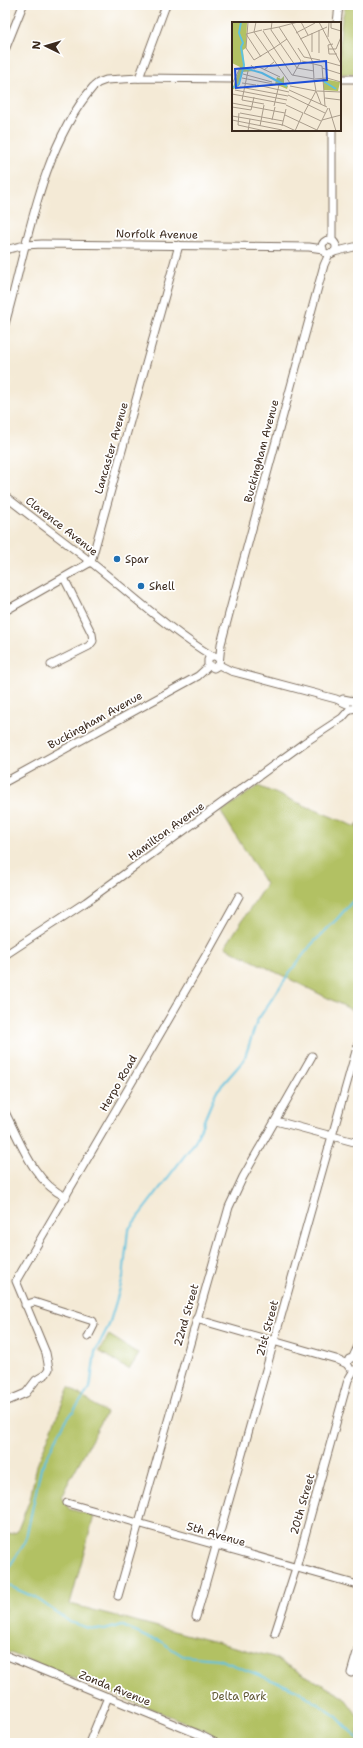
<svg xmlns="http://www.w3.org/2000/svg" width="363" height="1748" viewBox="0 0 363 1748" font-family="'Shantell Sans',sans-serif">
  <rect width="100%" height="100%" fill="#fff"/>
  <filter id="ink" filterUnits="userSpaceOnUse"><feTurbulence type="fractalNoise" baseFrequency=".025" numOctaves="2"/><feDisplacementMap in="SourceGraphic" scale="8" xChannelSelector="R" yChannelSelector="G"/><feConvolveMatrix kernelMatrix="1 2 1 2 8 2 1 2 1" color-interpolation-filters="sRGB"/></filter>
  <filter id="wash" filterUnits="userSpaceOnUse"><feTurbulence type="fractalNoise" baseFrequency=".012" numOctaves="4" result="noise"/><feDisplacementMap in="SourceGraphic" scale="16" xChannelSelector="R" yChannelSelector="G"/><feGaussianBlur stdDeviation="0.9" result="paint"/><feColorMatrix in="noise" values="0 0 0 0 0 0 0 0 0 0 0 0 0 0 0 0 0 1.4 0 .05"/><feComposite in="paint" operator="in"/></filter>
  <g filter="url(#wash)">
    <rect width="100%" height="100%" fill="#f4ead6"/>
    <g fill="#b2c163" stroke="#767640">
      <path d="M346 5H358V74H340C340 51 338 26 346 5Z"/>
      <path d="M258 786 356 827 358 823V1006L356 1012 225 947 266 884 221 812Z"/>
      <path d="M109 1335 139 1354 129 1370 99 1351Z"/>
      <path d="M69 1387 106 1413 61 1496 69 1509 94 1516 70 1604 273 1657 344 1697 358 1716V1743H226L205 1730 5 1651V1535L17 1532 30 1499 37 1465Z"/>
    </g>
    <g fill="none" stroke-linecap="round" stroke-linejoin="round">
      <g stroke="#60c2df" stroke-width="2">
        <path d="M5 1573 25 1543 41 1468 64 1424 90 1388 95 1352 109 1325 123 1278 128 1230 195 1142 216 1092 244 1060 257 1021 290 972 311 945 337 919 358 895"/>
        <path d="M5 1584 36 1598 70 1622 88 1628 105 1630 121 1625 146 1637 158 1640 183 1656 218 1659 297 1690 336 1716 358 1739"/>
      </g>
    </g>
  </g>
  <g filter="url(#ink)">
    <g fill="none" stroke-linecap="round" stroke-linejoin="round">
      <defs>
        <g id="street">
          <path d="M337 23 339 5"/>
          <path d="M5 50 23 5"/>
          <path d="M139 78 166 5"/>
          <path d="M340 79H358"/>
          <path d="M332 130V241"/>
          <circle cx="329" cy="247" r="7"/>
          <path d="M5 250 25 245 42 244 309 247 323 249"/>
          <path d="M334 252 358 246"/>
          <path d="M5 324C27 248 40 149 93 87L98 83 106 80 139 78 233 79"/>
          <path d="M5 496C35 520 67 543 97 567 134 597 171 631 212 656"/>
          <path d="M5 611 91 562 179 245"/>
          <path d="M219 659 215 656H210L208 660V665L214 668 219 665 221 644 234 595 324 265 329 254"/>
          <path d="M51 665 89 646 93 641 92 634 64 578"/>
          <path d="M219 665 231 671 336 699 347 704"/>
          <path d="M343 699 353 701 356 705"/>
          <path d="M5 782 198 676 209 666"/>
          <path d="M5 955 86 902 304 743 342 718 350 709 358 708"/>
          <path d="M5 1112C20 1141 34 1183 66 1197"/>
          <path d="M276 1121 358 1143"/>
          <path d="M25 1305 34 1302 93 1321 94 1325 88 1337"/>
          <path d="M196 1319 336 1359 347 1364"/>
          <path d="M353 1357 358 1346"/>
          <path d="M349 1367 347 1364 349 1359 355 1357 358 1359"/>
          <path d="M5 1402 26 1393 36 1380 46 1374 49 1369 46 1353 16 1281 209 950 239 896"/>
          <path d="M67 1503 358 1585"/>
          <path d="M118 1596 229 1207 243 1177 312 1056"/>
          <path d="M196 1617 358 1044"/>
          <path d="M275 1633 296 1568 348 1380 354 1370"/>
          <path d="M5 1655 198 1734 216 1743"/>
          <path d="M351 1673 358 1649"/>
          <path d="M89 1743 108 1697"/>
        </g>
      </defs>
      <use href="#street" stroke="#7c6d5e" stroke-width="9"/>
      <use href="#street" stroke="#fff" stroke-width="7"/>
    </g>
  </g>
  <g fill="#1f6fb2" stroke="#fff" stroke-width="1.5">
    <circle cx="117" cy="559" r="4"/>
    <circle cx="141" cy="586" r="4"/>
  </g>
  <g text-anchor="middle" stroke-width="3.5" stroke-linejoin="round" paint-order="stroke">
    <g font-size="11" fill="#3b2a1e" stroke="#fff">
      <text transform="translate(157 234) rotate(1)" y="4">Norfolk Avenue</text>
      <text transform="translate(111 448) rotate(-74)" y="4">Lancaster Avenue</text>
      <text transform="translate(261 451) rotate(-75)" y="4">Buckingham Avenue</text>
      <text transform="translate(62 526) rotate(38)" y="4">Clarence Avenue</text>
      <text transform="translate(95 720) rotate(-29)" y="4">Buckingham Avenue</text>
      <text transform="translate(166 831) rotate(-36)" y="4">Hamilton Avenue</text>
      <text transform="translate(118 1083) rotate(-60)" y="4">Herpo Road</text>
      <text transform="translate(186 1315) rotate(-74)" y="4">22nd Street</text>
      <text transform="translate(267 1328) rotate(-75)" y="4">21st Street</text>
      <text transform="translate(302 1504) rotate(-74)" y="4">20th Street</text>
      <text transform="translate(216 1534) rotate(16)" y="4">5th Avenue</text>
      <text transform="translate(115 1688) rotate(22)" y="4">Zonda Avenue</text>
    </g>
    <g font-size="11" fill="#3b2a1e" stroke="#fff" text-anchor="start">
      <text x="125" y="563">Spar</text>
      <text x="149" y="590">Shell</text>
    </g>
    <g font-size="11" fill="#5f5733" stroke="#fff">
      <text x="239" y="1700">Delta Park</text>
    </g>
  </g>
  <g transform="translate(232 22)">
    <rect width="109" height="109" fill="#f4ead6"/>
    <path d="M0 0H15L14 26 11 28 12 43 14 47 22 49 10 50 7 64 0 68 8 45 0 41ZM52 54V61L56 64 55 67 43 62 45 55 49 57ZM91 57 108 60 106 69 92 68Z" fill="#b2c163"/>
    <path fill="none" stroke="#60c2df" stroke-width="2" d="M12 46 30 51 55 64M91 59 104 67M0 66 7 62 12 43 9 25 11 21 7 11 9 0"/>
    <path fill="none" stroke="#aa9d8c" stroke-width="1" d="M16 0 14 26 22 38 42 26M24 0 22 10 58 61M40 0 39 8 65 46 82 49M59 0 76 29M69 0 76 13M87 0 109 42M99 0V6L109 9M47 5 69 39M47 5 66 0M31 8 47 5M87 8V31M31 9 42 26M64 11 83 1M80 11V30M14 12 29 35M14 12 30 8M96 15 97 0M68 17 95 5M101 22 96 23 97 32H105M42 26 60 53M42 26 55 17M66 26 72 35 88 38M97 27H104L109 15M76 29 81 41 82 57M70 39 90 44 93 84M91 39 109 44M19 43 22 47 27 45 48 55M90 46 109 52M32 48 42 40M11 52 40 60M60 53 82 57M61 53 69 39M10 56 47 63 42 84M82 57 84 69M83 57 95 56 109 60M10 61 24 63M0 62 8 46M25 63 57 70M58 64 84 69M8 65 56 74M3 68 55 78M57 68 95 85M84 69 89 82M85 69 109 70M0 72 54 82M56 73 93 91M93 76 109 78M10 78 16 49M10 78 32 82M0 81 53 91M54 83 71 91M0 85 19 88M97 86 104 109M19 88 22 75M7 91 6 103 33 109M8 91 51 99M72 91 84 69M72 91 89 99M53 93 85 108M0 94 18 97M18 97 51 103M0 98 50 108M40 98 43 85M90 98 109 93M51 103 64 109M28 104 32 83M50 104 54 87M85 108 96 86M16 109 18 97M63 109 71 91"/>
    <path fill="#1d4ed8" fill-opacity="0.15" stroke="#1d4ed8" stroke-width="2" d="M94 39 95 58 4 66 3 47Z"/>
    <rect width="109" height="109" fill="none" stroke="#3b2a1e" stroke-width="2"/>
  </g>
  <rect width="363" height="1748" fill="none" stroke="#fff" stroke-width="20"/>
  <g transform="translate(46 46) rotate(275)" stroke="#ffffff" stroke-width="3" paint-order="stroke">
  <path d="M0-3L7 15L0 10L-7 15Z" fill="#3b2a1e"/>
  <text y="-6" font-size="11" font-weight="bold" text-anchor="middle" fill="#3b2a1e">N</text>
  </g>
</svg>
